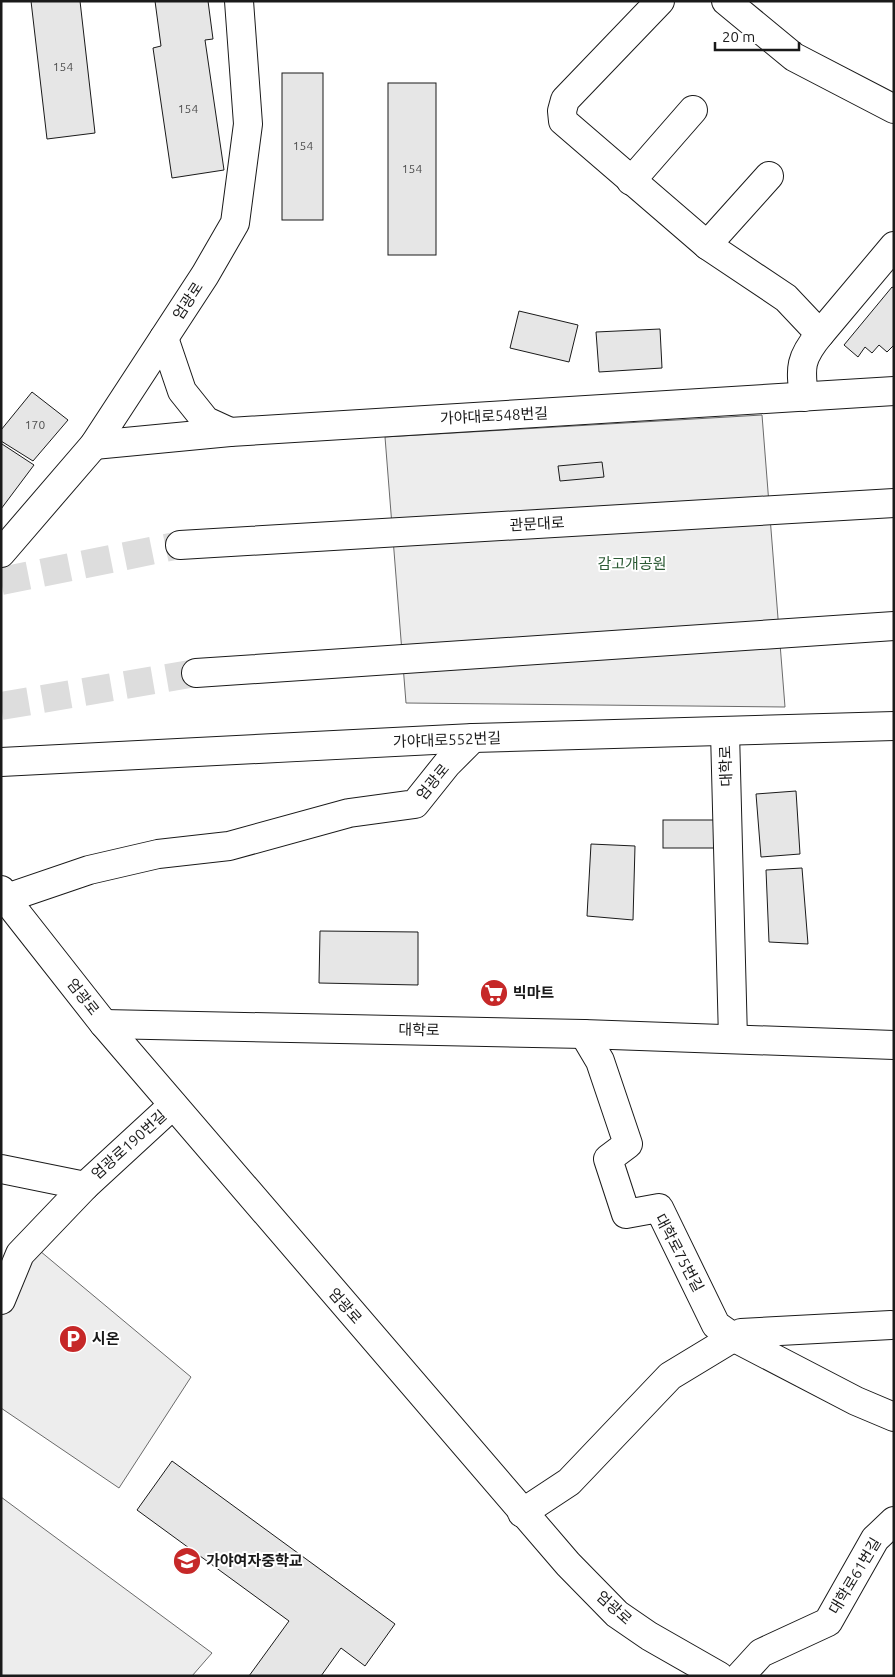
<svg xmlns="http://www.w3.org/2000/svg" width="895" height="1677" viewBox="0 0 895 1677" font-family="Ubuntu,'Noto Sans KR',sans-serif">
  <rect width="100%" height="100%" fill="#fff"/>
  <g fill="#ededed" stroke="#6a6a6a">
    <path d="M762 415 785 707 406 703 385 437Z"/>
    <path d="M40 1251 191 1377 119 1488 1 1408V1300Z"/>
    <path d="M1 1497 212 1653 192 1676H1Z"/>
  </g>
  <g fill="#e6e6e6" stroke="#1a1a1a">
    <path d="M31 1H80L95 133 47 139Z"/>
    <path d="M155 1H208L213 39 205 40 224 170 172 178 153 48 161 46Z"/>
    <rect x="282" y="73" width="41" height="147"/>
    <rect x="388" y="83" width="48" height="172"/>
    <path d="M892 287 894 288V345L887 352 879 345 872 353 865 347 858 357 844 345Z"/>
    <path d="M519 311 578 325 569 362 510 348Z"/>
    <path d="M660 329 662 368 599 372 596 332Z"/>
    <path d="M32 392 68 420 33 461 1 441V430Z"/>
    <path d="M2 444 34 465 1 509V444Z"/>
    <path d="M602 462 604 477 560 481 558 466Z"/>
    <path d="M796 791 800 854 761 857 756 794Z"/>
    <rect x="663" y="820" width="57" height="28"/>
    <path d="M591 844 635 846 633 920 587 916Z"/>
    <path d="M802 868 808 944 769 942 766 870Z"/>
    <path d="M320 931 418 932V985L319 983Z"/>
    <path d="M172 1461 395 1624 365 1666 341 1648 321 1676H249L289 1621 137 1510Z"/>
  </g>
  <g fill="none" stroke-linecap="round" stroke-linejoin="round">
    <g stroke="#ddd" stroke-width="28" stroke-dasharray="28 14" stroke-linecap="butt">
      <path d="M1 581 180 545"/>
      <path d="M1 706 196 673"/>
    </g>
    <defs>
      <g id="minor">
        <path d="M660 1 565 100 562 111 563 121 707 245 786 298 820 334C800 358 800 367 804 397"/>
        <path d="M726 1 794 57 894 109"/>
        <path d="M631 181 693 110"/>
        <path d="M707 245 769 176"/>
        <path d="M820 334 894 246"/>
        <path d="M164 338 182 391 206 421 230 432"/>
        <path d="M94 445 230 432 894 391"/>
        <path d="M725 732 733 1039"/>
        <path d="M1 762 473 738 894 726"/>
        <path d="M1 900 89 870 158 854 229 846 349 813 415 804 447 764 473 738"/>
        <path d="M584 1034 600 1061 628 1144 608 1159 626 1214 659 1208 716 1325 733 1337 856 1401 894 1417"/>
        <path d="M1 1169 85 1186"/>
        <path d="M1 1300 20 1254 85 1186 173 1105"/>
        <path d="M522 1513 569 1482 670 1376 741 1333 891 1325"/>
        <path d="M740 1676 761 1653 828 1622 875 1539 894 1521"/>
      </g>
      <g id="major">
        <path d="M1 553 94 445 205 275 235 223 248 124 239 1"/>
        <path d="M1 890 5 898 104 1024 568 1564 617 1614 649 1636 719 1676"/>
        <path d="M104 1024 584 1034 894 1045"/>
      </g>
      <g id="highway">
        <path d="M180 545 894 503"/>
        <path d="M196 673 894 626"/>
      </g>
    </defs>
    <use href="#minor" stroke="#1a1a1a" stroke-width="30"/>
    <use href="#major" stroke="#1a1a1a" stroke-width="30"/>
    <use href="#highway" stroke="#1a1a1a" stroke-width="30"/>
    <use href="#minor" stroke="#fff" stroke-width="28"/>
    <use href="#major" stroke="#fff" stroke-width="28"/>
    <use href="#highway" stroke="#fff" stroke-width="28"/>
  </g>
  <defs>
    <symbol id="supermarket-disc" viewBox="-11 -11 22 22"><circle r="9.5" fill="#c62828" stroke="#fff"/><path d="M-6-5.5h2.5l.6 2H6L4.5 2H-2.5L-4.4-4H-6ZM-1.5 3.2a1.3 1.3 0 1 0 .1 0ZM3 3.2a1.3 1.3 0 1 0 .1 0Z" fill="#fff"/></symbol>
    <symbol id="parking-disc" viewBox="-11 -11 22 22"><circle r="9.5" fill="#c62828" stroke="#fff"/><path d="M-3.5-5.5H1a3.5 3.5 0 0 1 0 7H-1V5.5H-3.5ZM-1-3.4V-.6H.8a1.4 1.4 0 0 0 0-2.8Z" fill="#fff"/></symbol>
    <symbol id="school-disc" viewBox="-11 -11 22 22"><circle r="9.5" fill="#c62828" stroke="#fff"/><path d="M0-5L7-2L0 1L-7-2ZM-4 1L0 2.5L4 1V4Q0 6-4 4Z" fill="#fff"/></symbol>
  </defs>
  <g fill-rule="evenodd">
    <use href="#supermarket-disc" x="478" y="977" width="32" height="32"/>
    <use href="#parking-disc" x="57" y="1323" width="32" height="32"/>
    <use href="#school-disc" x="171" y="1545" width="32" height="32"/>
  </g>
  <g text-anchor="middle" stroke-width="4" stroke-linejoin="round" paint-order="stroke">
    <g font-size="12" fill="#4d4d4d">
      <text x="63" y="71">154</text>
      <text x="188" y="113">154</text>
      <text x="303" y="150">154</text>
      <text x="412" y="173">154</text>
      <text x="35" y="429">170</text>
    </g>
    <g font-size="15" fill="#1a1a1a" stroke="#fff">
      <text transform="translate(188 301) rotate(-57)" y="5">엄광로</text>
      <text transform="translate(494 416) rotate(-3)" y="5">가야대로548번길</text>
      <text transform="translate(537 524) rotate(-3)" y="5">관문대로</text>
      <text transform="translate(447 740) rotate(-2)" y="5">가야대로552번길</text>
      <text transform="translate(726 766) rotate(-92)" y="5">대학로</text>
      <text transform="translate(433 782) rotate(-51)" y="5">엄광로</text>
      <text transform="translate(83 997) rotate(52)" y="5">엄광로</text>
      <text transform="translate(419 1030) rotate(1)" y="5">대학로</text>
      <text transform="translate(129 1145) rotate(-42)" y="5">엄광로190번길</text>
      <text transform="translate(679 1253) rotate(62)" y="5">대학로75번길</text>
      <text transform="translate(345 1306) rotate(49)" y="5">엄광로</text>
      <text transform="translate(855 1576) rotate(-59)" y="5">대학로61번길</text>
      <text transform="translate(614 1608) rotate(42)" y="5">엄광로</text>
    </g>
    <g font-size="15" fill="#2b5a34" stroke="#fff">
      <text x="632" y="569">감고개공원</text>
    </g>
    <g font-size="15" font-weight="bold" fill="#1a1a1a" stroke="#fff" text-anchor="start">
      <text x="513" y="998">빅마트</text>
      <text x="92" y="1344">시온</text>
      <text x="206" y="1566">가야여자중학교</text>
    </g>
  </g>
  <rect width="895" height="1677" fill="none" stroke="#1a1a1a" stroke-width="5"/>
  <path d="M715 42v8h84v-8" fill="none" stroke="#1a1a1a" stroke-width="2.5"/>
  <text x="722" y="42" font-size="15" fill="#1a1a1a" stroke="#ffffff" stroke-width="4" paint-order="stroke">20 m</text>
</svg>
